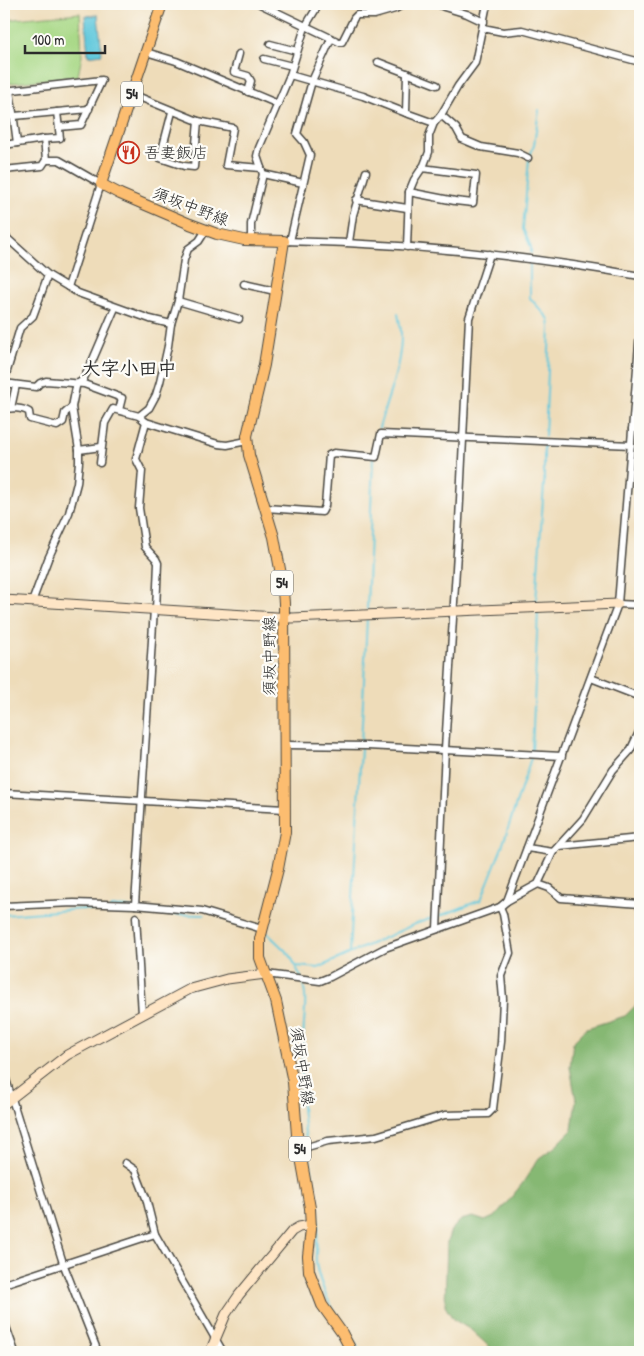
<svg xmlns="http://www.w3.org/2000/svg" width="644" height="1356" viewBox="0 0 644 1356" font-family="'Patrick Hand','Klee One',sans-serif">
  <rect width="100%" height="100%" fill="#fdfcf7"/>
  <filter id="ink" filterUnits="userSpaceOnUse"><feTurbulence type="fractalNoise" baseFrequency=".02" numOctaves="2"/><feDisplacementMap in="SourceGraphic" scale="10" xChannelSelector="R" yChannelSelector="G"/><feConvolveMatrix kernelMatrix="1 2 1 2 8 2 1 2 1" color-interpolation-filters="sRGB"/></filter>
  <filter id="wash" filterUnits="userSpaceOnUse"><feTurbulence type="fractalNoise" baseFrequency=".0096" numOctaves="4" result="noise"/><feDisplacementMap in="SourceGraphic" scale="20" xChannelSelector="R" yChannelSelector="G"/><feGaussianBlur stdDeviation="1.12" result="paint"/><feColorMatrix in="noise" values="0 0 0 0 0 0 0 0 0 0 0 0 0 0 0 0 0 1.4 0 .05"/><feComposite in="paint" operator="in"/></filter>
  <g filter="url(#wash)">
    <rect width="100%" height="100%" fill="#eedcb9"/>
    <path fill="#a8d886" stroke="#6a8258" d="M80 13 82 56 78 76 4 84V20Z"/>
    <path fill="#86b873" stroke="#58724f" d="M640 1001V1352H495L471 1330 453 1319 445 1306 447 1242 451 1230 461 1220 473 1217 485 1221 496 1216 522 1184 539 1158 555 1147 572 1130 576 1100 570 1067 573 1042 587 1028 625 1016Z"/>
    <path fill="#60c8dc" stroke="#467a84" d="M98 15 102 54 88 56 85 16Z"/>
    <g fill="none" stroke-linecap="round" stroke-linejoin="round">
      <g stroke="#60c8dc" stroke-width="2">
        <path d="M531 253V247L523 229 529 159 534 145 539 110"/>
        <path d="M530 262V298L549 319 550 328 545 436"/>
        <path d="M379 428C387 397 402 366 401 333 401 327 399 320 398 314"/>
        <path d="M375 448 377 434"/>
        <path d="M536 602 544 484V442"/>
        <path d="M367 609 373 458"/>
        <path d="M361 744 367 618"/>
        <path d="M532 752 538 611"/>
        <path d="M4 915 83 909 106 912 112 907 133 908 159 914 204 915"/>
        <path d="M440 916 481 900 502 847 531 758"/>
        <path d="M266 932 290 955 301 977"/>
        <path d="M350 953 361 748"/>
        <path d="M296 966 318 968 415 924 435 917"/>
        <path d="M302 981C307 994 305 1009 304 1023 303 1045 301 1068 301 1091 302 1133 313 1170 318 1211 320 1229 316 1240 316 1257 315 1269 321 1282 325 1293 333 1313 349 1332 360 1352"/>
      </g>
    </g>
  </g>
  <g filter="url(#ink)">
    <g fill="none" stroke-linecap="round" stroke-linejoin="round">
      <defs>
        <g id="street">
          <path d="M260 4 339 42H342L354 18 357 15H374L395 9 404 4"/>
          <path d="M438 4 444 7 467 14 484 22"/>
          <path d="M483 28 503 32 522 30 640 62"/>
          <path d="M270 44 297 51"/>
          <path d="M146 52 176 61 278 104"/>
          <path d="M239 54 234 72 248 76 251 81 248 92"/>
          <path d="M264 59 292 66"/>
          <path d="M378 62 437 85"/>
          <path d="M407 73 406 113 434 123"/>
          <path d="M290 75 363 96 406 113"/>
          <path d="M10 90 17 143"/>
          <path d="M4 91 102 80 81 125 59 127"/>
          <path d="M132 94 198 121 233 128 226 165 261 168"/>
          <path d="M172 112 160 158 184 166 194 167 198 121"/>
          <path d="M441 115 456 128 462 139 481 147 518 153 528 158"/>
          <path d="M4 117 89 109"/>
          <path d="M44 139 60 138 57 112"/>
          <path d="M4 145 44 139 46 160H59L101 184 68 287"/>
          <path d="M4 170 42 166 46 160"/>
          <path d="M263 174 303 183"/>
          <path d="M409 192 455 201 473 203 476 175 422 168"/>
          <path d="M356 200 407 208"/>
          <path d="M4 237 8 239 48 275 78 293 150 319 171 324"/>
          <path d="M251 240V224L263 174 257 156 259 148 290 75 305 27 319 4"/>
          <path d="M284 241C404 243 522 255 640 276"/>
          <path d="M290 241 310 155 304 142 297 134 312 81 331 39"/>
          <path d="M349 242 353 215 366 172"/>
          <path d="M407 247 409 192 414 180 424 165 429 152V136L434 123 441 115 458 86 475 63 487 4"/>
          <path d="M244 284 275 291"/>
          <path d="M178 301 239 319"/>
          <path d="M4 381 20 328 33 316 48 275"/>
          <path d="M4 383 36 387 40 383 46 381 84 384 122 398 119 410"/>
          <path d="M11 408 16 385"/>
          <path d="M4 410C11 407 23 408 29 412L30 419 57 426 63 422 65 413 72 407"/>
          <path d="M139 416 149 408 156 395 160 382 168 346 171 324 178 301 184 260 188 249 199 241 206 230"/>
          <path d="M632 429H640"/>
          <path d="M79 450 101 447"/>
          <path d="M100 463 105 423 113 409 139 416 146 422"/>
          <path d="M266 508 322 512 325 506 329 455 334 453 376 457 381 434 631 445"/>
          <path d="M32 602 48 559 69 513 77 483 79 462V450L72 407 76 387 77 384 83 380 91 364 115 308"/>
          <path d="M618 604 640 605"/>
          <path d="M156 610 158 563 156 559 145 547 139 508 142 471 136 459 146 422 218 444 227 445 247 441"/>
          <path d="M591 678 640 697"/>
          <path d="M285 745 367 746 562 756"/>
          <path d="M4 793 285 809"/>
          <path d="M559 846 640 838"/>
          <path d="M527 848 553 852"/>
          <path d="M538 884 549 888 561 898 640 904"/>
          <path d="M507 901 538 884 553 852 583 819 613 770 630 751 640 730"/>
          <path d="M135 905 154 609"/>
          <path d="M4 906 74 903 135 905 202 911 262 929"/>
          <path d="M136 917 142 1014"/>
          <path d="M437 929 445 749 459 520 469 318 490 254"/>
          <path d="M266 974 320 981 330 977 385 948 500 907 507 901 618 604 640 331"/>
          <path d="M4 1073 63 1263 98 1352"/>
          <path d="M300 1149 328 1141 376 1136 445 1115 488 1114 493 1109 501 1042 503 999 501 976 510 953 503 914 500 907"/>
          <path d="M125 1163 135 1170 146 1198 155 1234 223 1352"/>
          <path d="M4 1284 155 1234"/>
          <path d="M4 1321 15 1352"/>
        </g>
        <g id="secondary">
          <path d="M4 600 292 618 618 604"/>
          <path d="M4 1104 67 1055 190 989 227 979 266 974"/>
          <path d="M210 1352 226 1314 239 1295 292 1231 299 1227 311 1225"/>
        </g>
        <path id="primary" d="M162 4 101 184 120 194 190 224 217 234 244 240 284 241 264 365 247 436 249 455 274 537 282 580 284 603 285 832 278 869 260 939V958L276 1001 293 1082 297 1135 310 1208 311 1229 308 1256 309 1271 322 1305 342 1333 352 1352"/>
      </defs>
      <use href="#street" stroke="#484640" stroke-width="9"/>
      <use href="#secondary" stroke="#484640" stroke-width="11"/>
      <use href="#primary" stroke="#484640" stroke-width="12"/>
      <use href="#street" stroke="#fff" stroke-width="6"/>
      <use href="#secondary" stroke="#fee5c5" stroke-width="9"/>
      <use href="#primary" stroke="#fcbd6f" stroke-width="10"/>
    </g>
  </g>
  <defs>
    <symbol id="restaurant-ring" viewBox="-11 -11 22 22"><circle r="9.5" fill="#fdfcf7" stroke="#c8321e" stroke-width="1.5"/><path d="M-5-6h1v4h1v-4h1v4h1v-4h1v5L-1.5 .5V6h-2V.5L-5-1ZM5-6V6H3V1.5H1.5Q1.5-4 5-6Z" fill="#c8321e"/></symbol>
  </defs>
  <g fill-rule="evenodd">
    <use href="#restaurant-ring" x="116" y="140" width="25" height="25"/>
  </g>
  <g text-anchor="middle" stroke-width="4.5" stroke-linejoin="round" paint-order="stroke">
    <g fill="#fdfcf7" stroke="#6a6a68" stroke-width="1">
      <rect x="121" y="81.5" width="22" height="25" rx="4"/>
      <rect x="271" y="570.5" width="22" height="25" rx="4"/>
      <rect x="289" y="1136.5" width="22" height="25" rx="4"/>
    </g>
    <g font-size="15" font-weight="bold" fill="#2b2b2b">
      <text x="132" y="99">54</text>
      <text x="282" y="588">54</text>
      <text x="300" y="1154">54</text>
    </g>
    <g font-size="16" fill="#2b2b2b" stroke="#fdfcf7" text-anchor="start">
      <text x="144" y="158">吾妻飯店</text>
    </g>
    <g font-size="16" fill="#2b2b2b" stroke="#fdfcf7">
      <text transform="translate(191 206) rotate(21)" y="6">須坂中野線</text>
      <text transform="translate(269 656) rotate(-90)" y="6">須坂中野線</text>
      <text transform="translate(303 1066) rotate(81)" y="6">須坂中野線</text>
    </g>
    <g font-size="19" font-weight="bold" fill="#2b2b2b" stroke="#fdfcf7">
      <text x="129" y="375">大字小田中</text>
    </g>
  </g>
  <rect width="644" height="1356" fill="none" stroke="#fdfcf7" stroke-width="20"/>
  <path d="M25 45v8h80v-8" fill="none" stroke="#2b2b2b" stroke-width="2.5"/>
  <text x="32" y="45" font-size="15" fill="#2b2b2b" stroke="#fdfcf7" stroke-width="4" paint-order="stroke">100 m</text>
</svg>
